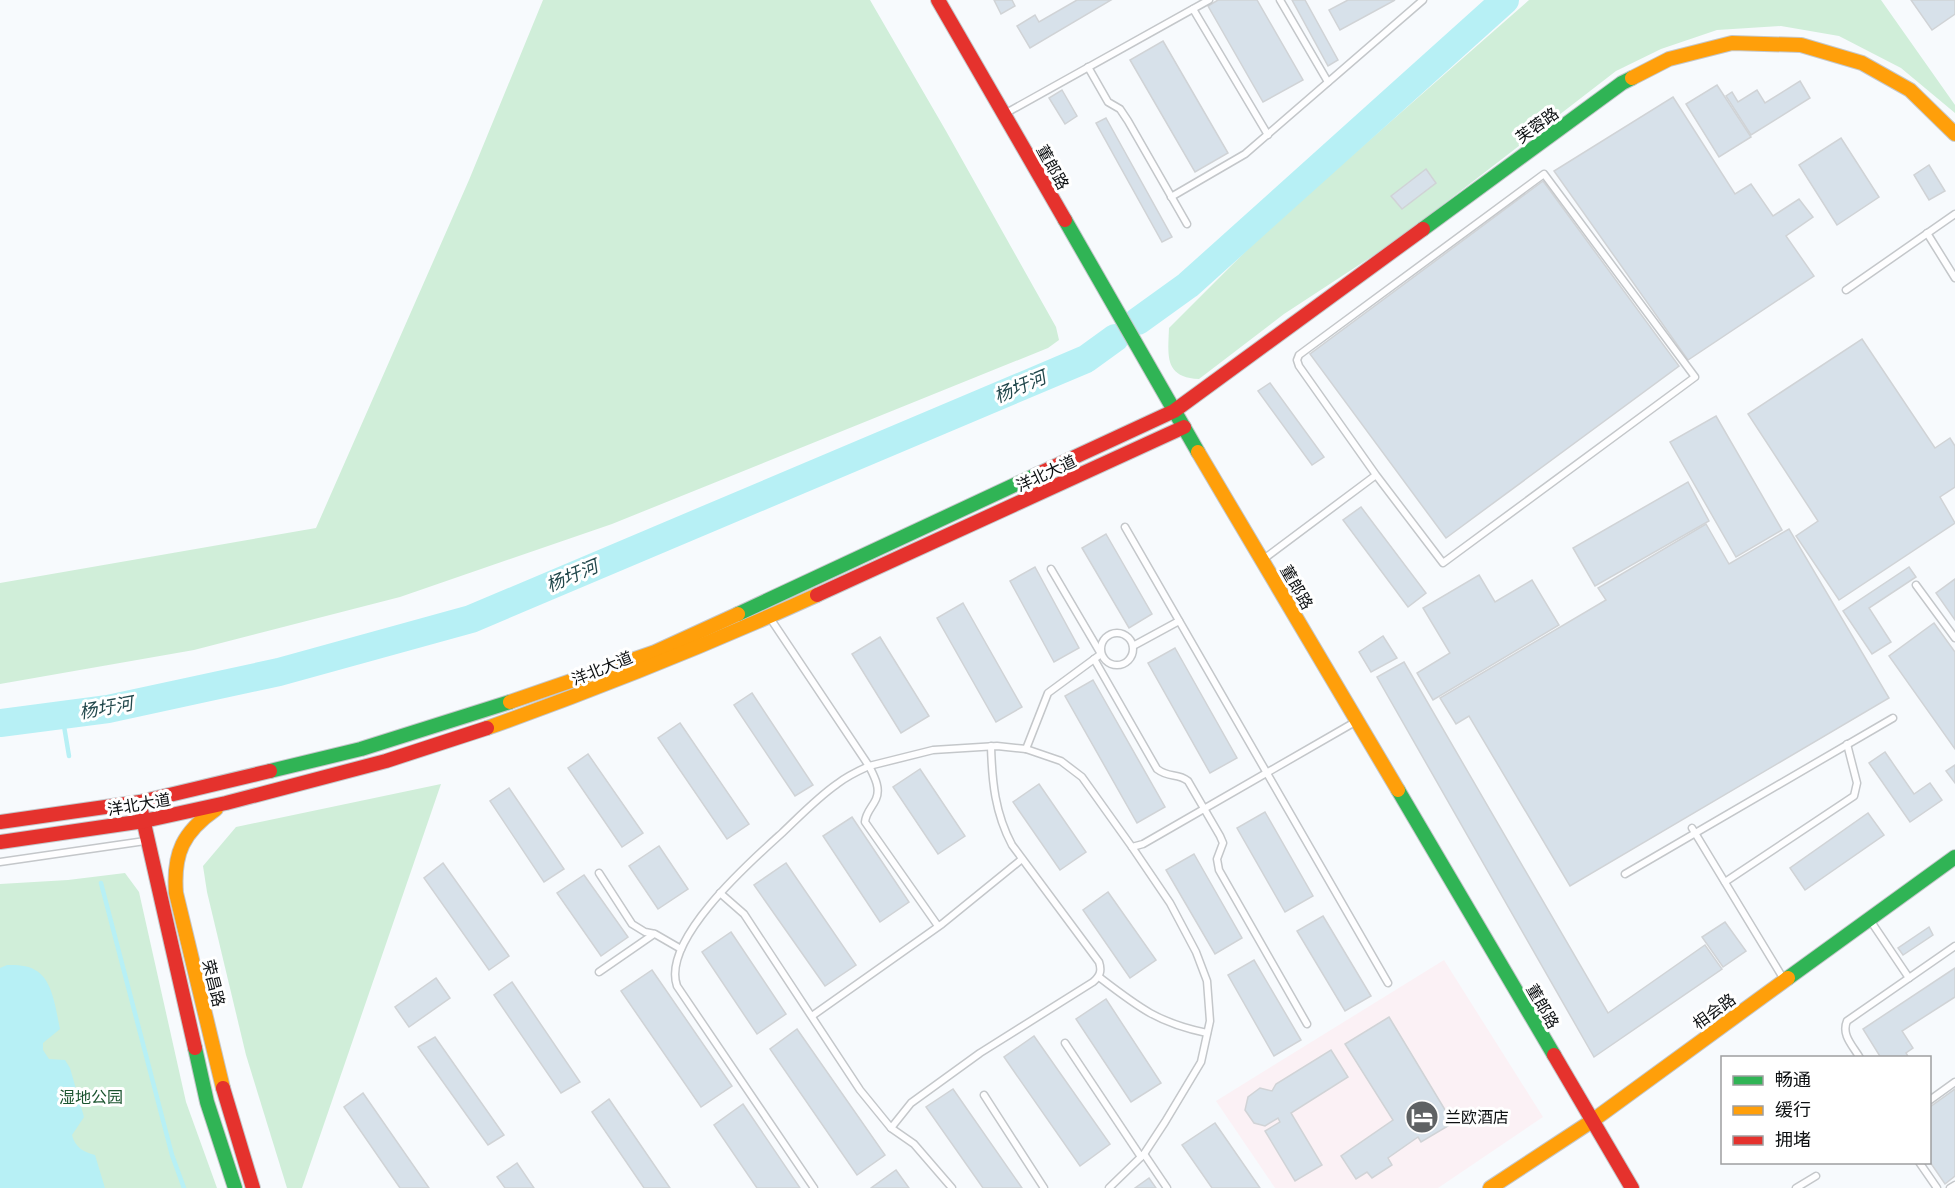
<svg xmlns="http://www.w3.org/2000/svg" width="1955" height="1188" viewBox="0 0 1955 1188" font-family="'Space Grotesk','Noto Sans SC',sans-serif">
  <rect width="100%" height="100%" fill="#f7fafd"/>
  <path fill="#fbf1f5" d="M1444 960 1543 1117 1438 1188H1275L1216 1101Z"/>
  <g fill="#d0eed9">
    <path d="M543 0H870L946 131 1056 327 1059 340 1048 348 612 524 400 597 194 650 0 684V583L316 528 469 180Z"/>
    <path d="M1529 0H1881L1955 105V113L1901 68 1839 36 1781 26 1717 30 1661 49 1616 71 1397 240 1284 314 1199 379C1164 377 1168 356 1169 328L1266 231Z"/>
    <path d="M441 784 302 1188H287L246 1055 207 892 203 866 236 827Z"/>
    <path d="M125 873 139 892 186 1102 217 1188H0V884L68 880Z"/>
  </g>
  <path fill="#b7f0f5" d="M7 965C17 965 27 965 35 970 53 979 56 1011 60 1029L43 1043V1050L49 1059 65 1060 70 1068 84 1117 72 1135C75 1147 83 1152 95 1155L105 1188H0V968Z"/>
  <g fill="none" stroke-linecap="round" stroke-linejoin="round">
    <g stroke="#b7f0f5" stroke-width="4.5">
      <path d="M62 714 69 756"/>
      <path d="M101 883 172 1155 184 1188"/>
    </g>
    <g stroke="#b7f0f5" stroke-width="28">
      <path d="M1138 321 1188 285 1505 0"/>
      <path d="M0 723 108 709 279 672 471 619 1086 359 1115 338"/>
    </g>
  </g>
  <g fill="#d7e1ea" stroke="#d0d3d6" stroke-width="1.5">
    <path d="M994 0H1012L1015 6 1001 14Z"/>
    <path d="M1077 0H1111L1030 48 1017 26 1035 15 1039 22Z"/>
    <path d="M1218 0H1257L1303 80 1263 102 1208 6Z"/>
    <path d="M1292 0H1305L1338 60 1328 66Z"/>
    <path d="M1348 0H1395L1340 30 1329 10Z"/>
    <path d="M1911 0H1955V14L1932 30Z"/>
    <path d="M1163 41 1228 153 1195 172 1130 60Z"/>
    <path d="M1800 81 1810 98 1751 135 1726 96 1732 92 1738 102 1757 90 1765 103Z"/>
    <path d="M1717 85 1751 137 1719 157 1686 104Z"/>
    <path d="M1062 90 1077 116 1065 124 1049 98Z"/>
    <path d="M1673 97 1735 194 1751 184 1773 216 1799 199 1813 217 1786 236 1814 276 1688 360 1554 171Z"/>
    <path d="M1106 118 1172 237 1162 242 1096 123Z"/>
    <path d="M1841 138 1879 197 1837 225 1799 165Z"/>
    <path d="M1929 165 1945 191 1929 200 1914 175Z"/>
    <path d="M1426 169 1436 183 1402 209 1391 196Z"/>
    <path d="M1543 181 1679 366 1446 538 1310 354Z"/>
    <path d="M1862 339 1935 448 1950 438 1955 446V487L1940 497 1955 523 1839 600 1796 536 1818 521 1748 414Z"/>
    <path d="M1270 383 1324 457 1312 465 1258 391Z"/>
    <path d="M1716 416 1782 530 1736 557 1670 442Z"/>
    <path d="M1688 482 1709 521 1595 586 1573 548Z"/>
    <path d="M1361 507 1426 593 1408 607 1343 520Z"/>
    <path d="M1706 524 1729 564 1789 529 1889 698 1570 886 1469 716 1456 724 1440 698 1606 600 1598 588Z"/>
    <path d="M1106 534 1152 614 1129 628 1082 548Z"/>
    <path d="M1035 567 1079 648 1054 662 1010 581Z"/>
    <path d="M1909 567 1916 577 1869 608 1891 642 1872 654 1843 611Z"/>
    <path d="M1479 575 1495 602 1532 580 1559 625 1433 700 1417 673 1450 653 1423 608Z"/>
    <path d="M1955 579V620L1936 593Z"/>
    <path d="M963 603 1022 707 996 722 937 618Z"/>
    <path d="M1934 623 1955 652V749L1889 656Z"/>
    <path d="M1383 636 1397 658 1371 672 1359 652Z"/>
    <path d="M880 637 929 716 901 733 852 654Z"/>
    <path d="M1175 648 1237 758 1210 773 1148 663Z"/>
    <path d="M1404 662 1608 1013 1705 945 1722 969 1594 1057 1377 677Z"/>
    <path d="M1093 680 1165 807 1137 823 1065 696Z"/>
    <path d="M752 693 813 785 795 796 734 705Z"/>
    <path d="M680 723 749 824 727 839 658 738Z"/>
    <path d="M1885 752 1914 794 1930 783 1942 800 1910 822 1869 763Z"/>
    <path d="M588 754 643 833 622 847 568 768Z"/>
    <path d="M1955 765V783L1946 771Z"/>
    <path d="M920 769 965 836 938 854 893 787Z"/>
    <path d="M1039 784 1086 852 1060 870 1013 802Z"/>
    <path d="M509 788 564 869 544 882 490 801Z"/>
    <path d="M1265 812 1313 896 1285 912 1237 828Z"/>
    <path d="M1868 813 1884 835 1805 890 1790 868Z"/>
    <path d="M852 817 909 902 880 922 823 836Z"/>
    <path d="M659 846 688 889 658 909 629 866Z"/>
    <path d="M1194 854 1242 938 1215 954 1166 870Z"/>
    <path d="M443 863 509 956 489 970 424 878Z"/>
    <path d="M786 863 856 965 825 986 754 885Z"/>
    <path d="M584 875 628 937 601 956 557 893Z"/>
    <path d="M1108 892 1156 960 1130 978 1083 910Z"/>
    <path d="M1323 916 1371 996 1345 1011 1297 931Z"/>
    <path d="M1725 922 1746 951 1723 967 1702 937Z"/>
    <path d="M1929 927 1933 935 1903 955 1898 948Z"/>
    <path d="M731 932 786 1014 757 1034 702 952Z"/>
    <path d="M1254 960 1301 1040 1274 1056 1228 975Z"/>
    <path d="M1955 968V997L1902 1031 1913 1048 1906 1053 1909 1058H1881L1863 1029Z"/>
    <path d="M652 970 732 1086 701 1107 621 991Z"/>
    <path d="M436 978 450 998 409 1027 395 1007Z"/>
    <path d="M512 982 580 1082 561 1093 494 995Z"/>
    <path d="M1106 999 1161 1083 1131 1102 1076 1019Z"/>
    <path d="M1389 1017 1453 1123 1421 1142 1418 1137 1388 1158 1392 1165 1372 1178 1367 1172 1356 1179 1341 1156 1393 1120 1345 1044Z"/>
    <path d="M797 1029 885 1155 857 1175 770 1049Z"/>
    <path d="M1034 1036 1110 1144 1080 1166 1004 1057Z"/>
    <path d="M435 1037 504 1135 488 1145 418 1047Z"/>
    <path d="M1331 1050 1348 1077 1291 1113 1322 1165 1295 1181 1265 1131 1280 1122 1278 1118 1265 1126 1254 1123 1245 1110 1248 1097 1260 1088 1272 1091 1276 1084Z"/>
    <path d="M953 1089 1022 1188H983L926 1107Z"/>
    <path d="M1955 1089V1176L1945 1184 1930 1162V1107Z"/>
    <path d="M363 1093 429 1188H400L344 1107Z"/>
    <path d="M609 1099 670 1188H644L592 1112Z"/>
    <path d="M743 1104 800 1188H757L714 1125Z"/>
    <path d="M1215 1123 1260 1188H1212L1182 1145Z"/>
    <path d="M517 1163 534 1188H505L497 1177Z"/>
    <path d="M896 1170 909 1188H871Z"/>
    <path d="M1149 1178 1156 1188H1135Z"/>
  </g>
  <g fill="none" stroke-linecap="round" stroke-linejoin="round">
    <defs>
      <g id="lane">
        <path d="M1280 0 1328 82"/>
        <path d="M1193 9 1268 135"/>
        <path d="M1088 67 1108 102 1120 109 1128 121 1187 224"/>
        <path d="M1008 112 1209 0"/>
        <path d="M1171 197 1245 154 1423 0"/>
        <path d="M1927 233 1955 278"/>
        <path d="M1846 290 1955 214"/>
        <path d="M1125 527 1388 983"/>
        <path d="M1265 558 1376 475 1443 563 1695 377 1544 174 1299 355 1297 360 1299 366 1376 475"/>
        <path d="M1916 585 1955 638"/>
        <path d="M770 618 869 766 933 750 997 746 1026 749 1061 761 1082 777 1132 847 1143 844 1355 722"/>
        <circle cx="1117" cy="649" r="16"/>
        <path d="M1133 646 1179 621"/>
        <path d="M1094 659 1157 769C1170 779 1177 772 1188 781L1220 836 1223 843 1217 859 1219 870 1307 1024"/>
        <path d="M1026 749 1048 693 1101 654 1051 569"/>
        <path d="M1692 828 1783 978"/>
        <path d="M0 862 145 841"/>
        <path d="M599 873 632 924 645 932 655 934 681 949"/>
        <path d="M1625 874 1893 718"/>
        <path d="M1725 882 1854 796 1857 783 1847 744"/>
        <path d="M720 893 744 914 860 1090 891 1128 914 1144 952 1188"/>
        <path d="M1870 920 1909 978"/>
        <path d="M599 972 654 934"/>
        <path d="M1099 977C1138 1007 1158 1023 1207 1033"/>
        <path d="M812 1016 942 924 1022 859"/>
        <path d="M1065 1043 1141 1157"/>
        <path d="M1860 1058C1853 1046 1841 1035 1847 1021L1955 946"/>
        <path d="M984 1095 1044 1188"/>
        <path d="M1930 1100 1955 1082"/>
        <path d="M891 1128 911 1103 980 1053 1093 982C1100 976 1102 971 1099 962L1012 845C995 813 992 782 991 746"/>
        <path d="M1144 1154 1167 1188"/>
        <path d="M1919 1162 1937 1188"/>
        <path d="M814 1188 677 986C661 940 751 861 782 833 800 816 817 798 837 784 847 776 858 771 869 766 874 776 881 788 876 799 872 808 866 812 865 822L938 926"/>
        <path d="M1109 1188 1144 1154 1165 1122 1201 1062 1210 1021 1207 981 1196 952 1170 903 1132 847"/>
        <path d="M1796 1188 1816 1176"/>
        <path d="M1950 1188 1955 1185"/>
      </g>
      <g id="fast">
        <path d="M1065 220 1198 452"/>
        <path d="M1423 229 1622 83 1632 78"/>
        <path d="M738 614 1038 474"/>
        <path d="M270 771 361 749 510 702"/>
        <path d="M1398 790 1554 1055"/>
        <path d="M1788 978 1955 857"/>
        <path d="M195 1048 207 1102 235 1188"/>
      </g>
      <g id="slow">
        <path d="M1632 78 1669 59 1732 43 1801 45 1862 63 1910 90 1955 134"/>
        <path d="M1198 452 1398 790"/>
        <path d="M510 702 655 652 738 614"/>
        <path d="M487 728C599 688 709 644 817 595"/>
        <path d="M216 809C183 832 173 853 176 893L223 1088"/>
        <path d="M1490 1188 1592 1121 1788 978"/>
      </g>
      <g id="jam">
        <path d="M938 0 1065 220"/>
        <path d="M1038 474 1174 411 1423 229"/>
        <path d="M817 595 1184 427"/>
        <path d="M141 810 195 1048"/>
        <path d="M0 822 140 802 270 771"/>
        <path d="M0 842 144 821 226 803 386 761 487 728"/>
        <path d="M1554 1055 1632 1188"/>
        <path d="M223 1088 253 1188"/>
      </g>
    </defs>
    <use href="#lane" stroke="#c4c7ca" stroke-width="9"/>
    <use href="#fast" stroke="#c4c7ca" stroke-width="16"/>
    <use href="#slow" stroke="#c4c7ca" stroke-width="16"/>
    <use href="#jam" stroke="#c4c7ca" stroke-width="16"/>
    <use href="#lane" stroke="#fefeff" stroke-width="6"/>
    <use href="#fast" stroke="#30b455" stroke-width="14"/>
    <use href="#slow" stroke="#ff9f0a" stroke-width="14"/>
    <use href="#jam" stroke="#e5322d" stroke-width="14"/>
  </g>
  <defs>
    <symbol id="hotel-disc" viewBox="-11 -11 22 22"><circle r="9.5" fill="#5f6264" stroke="#fff"/><path d="M-6-4.5h1.5V1H6V5H4.5V3h-9V5H-6ZM-4 0a1.8 1.8 0 1 1 3.6 0ZM.5 0V-2.5h3Q6-2.5 6 0Z" fill="#fff"/></symbol>
  </defs>
  <g fill-rule="evenodd">
    <use href="#hotel-disc" x="1403" y="1098" width="38" height="38"/>
  </g>
  <g text-anchor="middle" stroke-width="6" stroke-linejoin="round" paint-order="stroke">
    <g font-size="16" fill="#0d1012" stroke="#fff">
      <text transform="translate(1537 125) rotate(-36)" y="6">芙蓉路</text>
      <text transform="translate(1053 167) rotate(61)" y="6">董郎路</text>
      <text transform="translate(1046 473) rotate(-25)" y="6">洋北大道</text>
      <text transform="translate(1297 587) rotate(60)" y="6">董郎路</text>
      <text transform="translate(602 668) rotate(-22)" y="6">洋北大道</text>
      <text transform="translate(139 804) rotate(-10)" y="6">洋北大道</text>
      <text transform="translate(214 983) rotate(76)" y="6">荣昌路</text>
      <text transform="translate(1543 1006) rotate(60)" y="6">董郎路</text>
      <text transform="translate(1714 1011) rotate(-36)" y="6">相会路</text>
    </g>
    <g font-size="16" fill="#1b542f" stroke="#fff">
      <text x="91" y="1103">湿地公园</text>
    </g>
    <g font-size="16" fill="#0d1012" stroke="#fff" text-anchor="start">
      <text x="1445" y="1123">兰欧酒店</text>
    </g>
    <g font-size="18" font-style="italic" fill="#21474b" stroke="#fff">
      <text transform="translate(1020 387) rotate(-23)" y="6">杨圩河</text>
      <text transform="translate(572 576) rotate(-23)" y="6">杨圩河</text>
      <text transform="translate(106 708) rotate(-10)" y="6">杨圩河</text>
    </g>
  </g>
  <rect x="1721" y="1056" width="210" height="108" fill="#ffffff" stroke="#9e9fa0" stroke-width="1.5"/>
  <rect x="1733" y="1076" width="30" height="9" fill="#30b455" stroke="#9e9fa0" stroke-width="1.5"/>
  <text x="1775" y="1086" font-size="18" fill="#0d1012">畅通</text>
  <rect x="1733" y="1106" width="30" height="9" fill="#ff9f0a" stroke="#9e9fa0" stroke-width="1.5"/>
  <text x="1775" y="1116" font-size="18" fill="#0d1012">缓行</text>
  <rect x="1733" y="1136" width="30" height="9" fill="#e5322d" stroke="#9e9fa0" stroke-width="1.5"/>
  <text x="1775" y="1146" font-size="18" fill="#0d1012">拥堵</text>
</svg>
